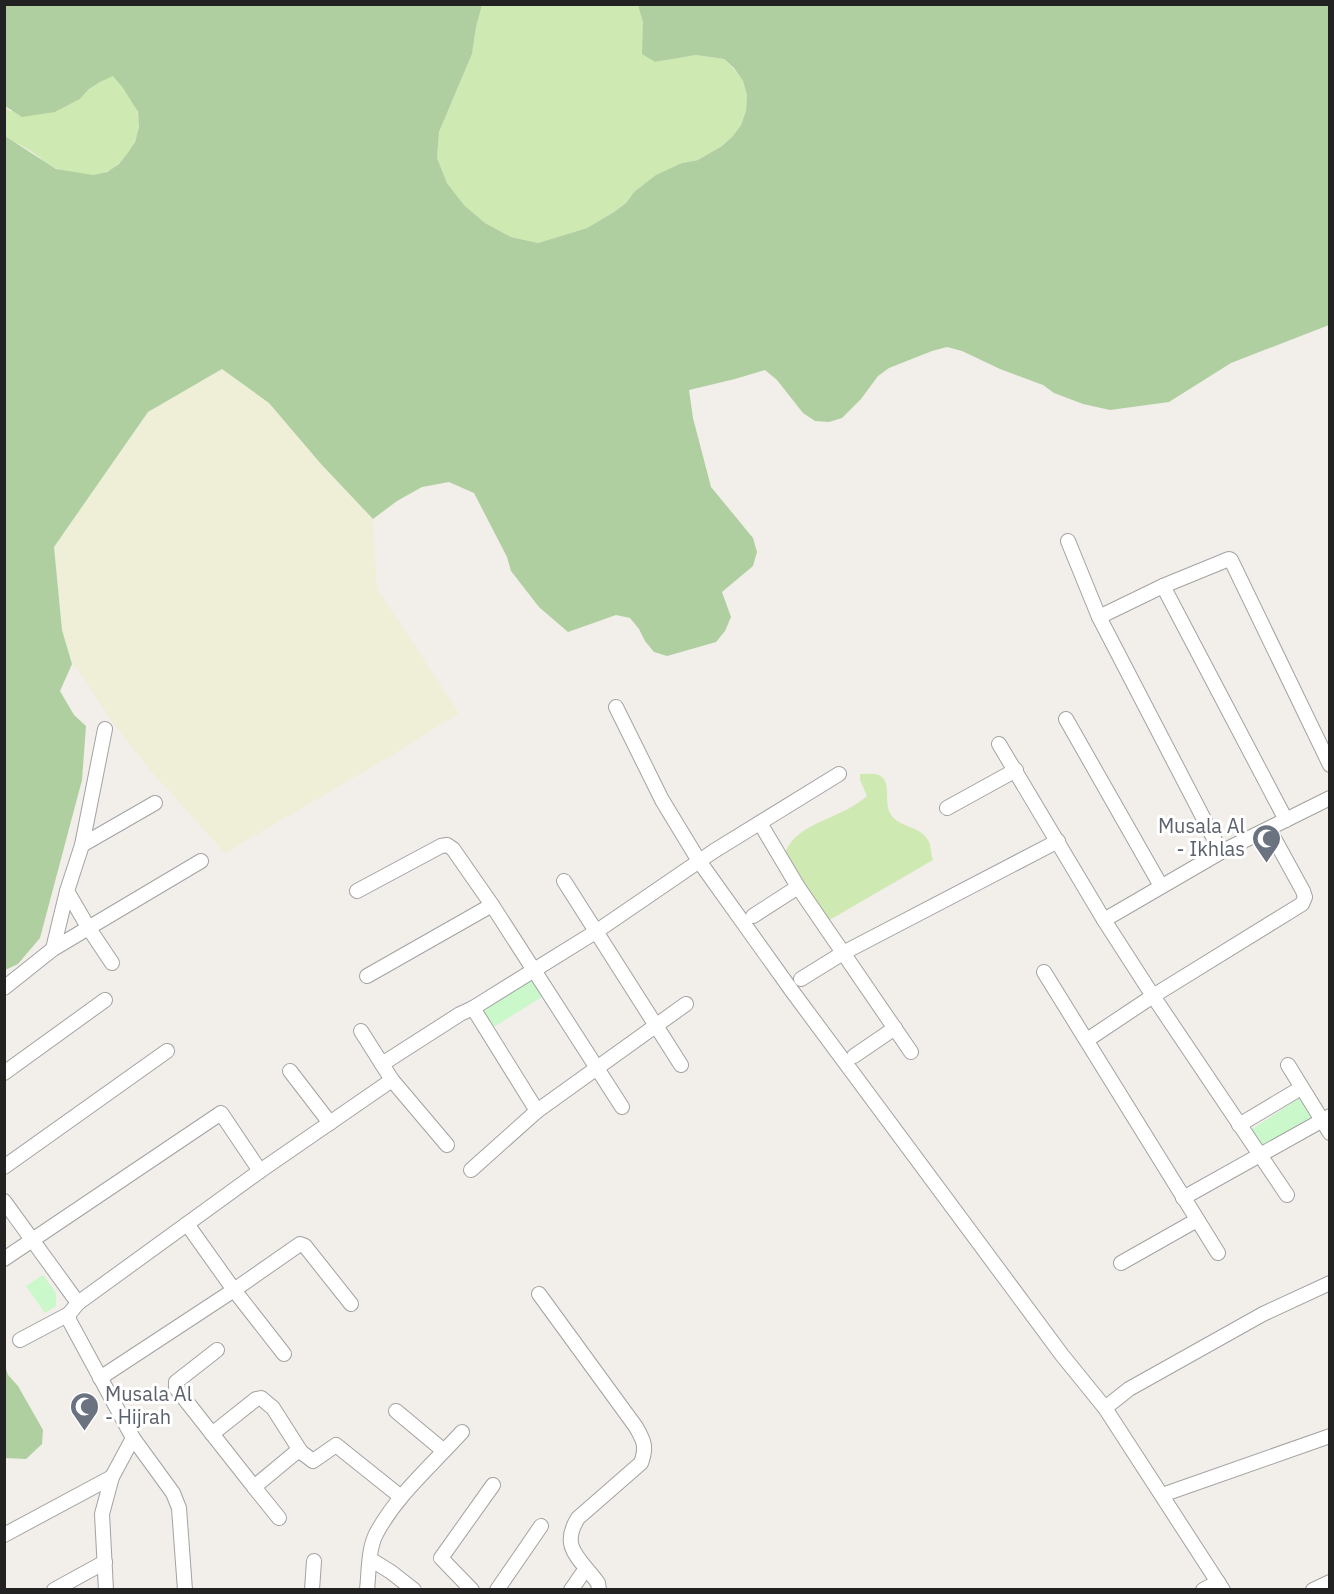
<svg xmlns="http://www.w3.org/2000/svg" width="1334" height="1594" viewBox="0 0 1334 1594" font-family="'IBM Plex Sans',sans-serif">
  <rect width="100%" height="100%" fill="#f2eee9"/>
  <path fill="#eeefd6" d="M222 369 269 403 321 464 373 519 377 589 459 713 399 751 225 853 151 771 110 719 78 669 72 664 62 630 54 547 148 412Z"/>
  <g fill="#cfe9b2">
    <path d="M482 5H638L643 23V54L655 62 696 55 724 59 734 69 743 81 747 95 746 111 741 125 733 136 722 146 698 160 682 163 634 192 626 203 614 212 587 228 538 243 511 237 485 223 464 205 447 183 437 158 439 132 472 54 476 27Z"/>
    <path d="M113 75C121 85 134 101 138 114 144 139 121 172 95 175 87 176 62 171 55 168 46 164 40 157 32 152 23 146 13 142 5 136L4 106 10 111 55 112 80 99 89 89 100 82Z"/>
    <path d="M860 774C867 774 878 772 883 778 890 787 885 801 889 811 896 829 921 824 929 842 931 847 931 855 933 860L826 922 785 853C787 849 789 844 792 841 809 821 845 816 867 796L860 780Z"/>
  </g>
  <g fill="#b0cfa0">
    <path d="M5 4 482 5 476 27 472 54 439 132 437 158 447 183 464 205 485 223 511 237 538 243 587 228 614 212 626 203 634 192 656 175 682 163 698 160 722 146 733 136 741 125 746 111 747 95 743 81 734 68 724 59 696 55 655 62 642 54 643 23 638 5H1329V325L1231 363 1169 402 1110 410 1083 404 1054 393 1043 385 1000 369 962 351 947 347 932 351 889 368 878 376 861 399 842 418 829 422 815 421 803 413 777 380 765 370 735 379 689 390 693 418 711 487 753 538 757 552 753 566 722 592 731 617 725 631 716 642 667 656 654 652 645 641 639 629 630 618 616 615 568 632 539 607 511 571 507 557 474 493 449 482 422 487 397 501 373 519 321 464 269 403 222 369 148 412 54 547 62 630 72 664 60 691 74 715 86 726 82 780 40 938 18 964 5 970V136L56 169 93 175 107 172 119 164 127 154 135 142 139 127 138 112 123 88 113 76 100 82 89 89 80 99 55 112 22 117 5 106Z"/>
    <path d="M4 1363 8 1375 18 1386 43 1430 42 1444 26 1459 5 1458Z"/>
  </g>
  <g fill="#caf8cb">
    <path d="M532 974 545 995 489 1030 477 1008Z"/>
    <path d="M1301 1097 1314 1116 1262 1151 1249 1131Z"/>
    <path d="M43 1275 56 1293V1306L45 1313 26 1286Z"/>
  </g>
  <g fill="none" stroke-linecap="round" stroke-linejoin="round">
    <defs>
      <g id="minor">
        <path d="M1068 541 1099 617 1221 852"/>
        <path d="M1163 586 1286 820"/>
        <path d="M1099 617 1163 586 1229 559 1231 560 1330 765"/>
        <path d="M616 707 662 800 699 861 792 991 1062 1355 1105 1408 1223 1590"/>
        <path d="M1066 719 1161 886"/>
        <path d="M999 744 1104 920 1153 996 1287 1195"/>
        <path d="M947 808 1016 770"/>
        <path d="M760 823 798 887 911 1052"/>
        <path d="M82 845 155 803"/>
        <path d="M564 881 681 1065"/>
        <path d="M67 891 88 927 112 963"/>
        <path d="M357 891 441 846 447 845 453 849 492 905 622 1107"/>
        <path d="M753 916 798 887"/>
        <path d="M1104 920 1221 852 1330 798"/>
        <path d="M53 949 67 891 82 845 105 729"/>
        <path d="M1044 972 1218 1253"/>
        <path d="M367 976 492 905"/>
        <path d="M801 979 843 953 1058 841"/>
        <path d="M4 988 53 949 201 861"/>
        <path d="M473 1008 537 1111"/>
        <path d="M361 1031 392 1080 447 1145"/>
        <path d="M1087 1040 1153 996 1302 904 1305 897 1303 891 1269 829"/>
        <path d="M854 1056 895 1028"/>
        <path d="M382 1064 460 1014 473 1008 597 931 714 851 839 774"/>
        <path d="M1288 1065 1330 1133"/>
        <path d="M290 1071 330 1123"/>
        <path d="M4 1073 105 1000"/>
        <path d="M1239 1125 1301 1088"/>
        <path d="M4 1167 167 1051"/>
        <path d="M471 1170 537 1111 686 1004"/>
        <path d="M1183 1198 1330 1116"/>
        <path d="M4 1201 78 1303 69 1314V1320L133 1438 112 1477 102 1514 106 1590"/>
        <path d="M187 1224 234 1290 284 1354"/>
        <path d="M4 1259 221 1113 260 1171"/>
        <path d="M1121 1263 1197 1220"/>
        <path d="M539 1294 636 1427C644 1441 647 1447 641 1463L578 1518C559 1548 581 1559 598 1583L599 1590"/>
        <path d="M78 1303 260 1171 392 1080"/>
        <path d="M20 1340 69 1314"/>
        <path d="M217 1350 176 1382V1388L254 1487"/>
        <path d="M100 1378 234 1290 300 1244 305 1246 351 1304"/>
        <path d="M1105 1408 1129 1389 1263 1314 1330 1283"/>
        <path d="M212 1434 256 1399 261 1398 273 1408 301 1452"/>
        <path d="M133 1438 173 1493 179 1508 185 1590"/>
        <path d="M444 1451 462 1432"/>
        <path d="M1162 1495 1330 1436"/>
        <path d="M279 1518 254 1487 295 1453 301 1452 313 1461 336 1445 401 1497"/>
        <path d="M4 1535 112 1477"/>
        <path d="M370 1559 391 1572 414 1590"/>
        <path d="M54 1590 105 1562"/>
        <path d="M312 1590 314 1561"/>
        <path d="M367 1590C369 1572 368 1550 376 1534 393 1502 420 1476 444 1451L396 1411"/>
        <path d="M472 1590 441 1558 493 1485"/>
        <path d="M497 1590 541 1526"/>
        <path d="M571 1590 582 1574"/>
        <path d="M1203 1590 1218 1582"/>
        <path d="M1313 1590 1330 1582"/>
      </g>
    </defs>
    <use href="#minor" stroke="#a3a3a3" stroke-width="16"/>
    <use href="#minor" stroke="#fff" stroke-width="14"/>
  </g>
  <defs>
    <symbol id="mosque-pin" viewBox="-11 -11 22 30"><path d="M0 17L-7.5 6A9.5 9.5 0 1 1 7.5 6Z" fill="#6b7280" stroke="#fff"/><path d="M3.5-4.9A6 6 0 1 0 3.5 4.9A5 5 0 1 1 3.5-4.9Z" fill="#fff"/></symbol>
  </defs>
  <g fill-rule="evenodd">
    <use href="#mosque-pin" x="1250" y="822" width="33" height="45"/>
    <use href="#mosque-pin" x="68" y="1390" width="33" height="45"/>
  </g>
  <g text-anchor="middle" stroke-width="6" stroke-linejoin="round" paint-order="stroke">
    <g font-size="20" fill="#5b616d" stroke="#fff" text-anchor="end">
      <text x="1245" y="833">Musala Al<tspan x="1245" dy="23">- Ikhlas</tspan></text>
      <text x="105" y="1401" text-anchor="start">Musala Al<tspan x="105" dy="23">- Hijrah</tspan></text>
    </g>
  </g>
  <rect width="1334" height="1594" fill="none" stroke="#222222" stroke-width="12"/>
</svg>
